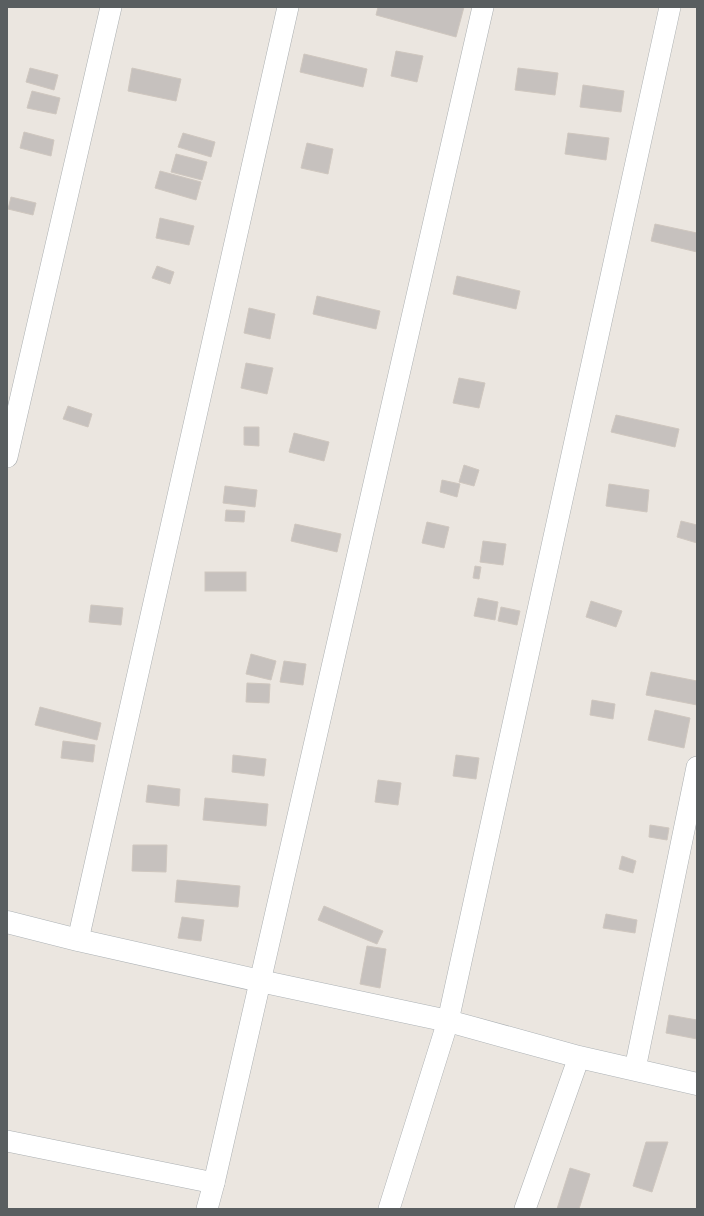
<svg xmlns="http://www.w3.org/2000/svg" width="704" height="1216" viewBox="0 0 704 1216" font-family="'Public Sans',sans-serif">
  <rect width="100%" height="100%" fill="#ebe6e0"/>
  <g fill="#c6c1be" stroke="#cfc7bf">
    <path d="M378 7H464L456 37 376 15Z"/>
    <path d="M396 51 423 56 417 82 391 76Z"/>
    <path d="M304 54 367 69 363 87 300 72Z"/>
    <path d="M30 68 58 75 54 90 26 82Z"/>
    <path d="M132 68 181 79 176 101 128 91Z"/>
    <path d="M518 68 558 73 555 95 515 90Z"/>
    <path d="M583 85 624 91 621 112 580 107Z"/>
    <path d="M32 91 60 98 56 114 27 108Z"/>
    <path d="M24 132 54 140 51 156 20 148Z"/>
    <path d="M183 133 215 142 211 157 178 147Z"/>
    <path d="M568 133 609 138 606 160 565 154Z"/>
    <path d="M307 143 333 149 328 174 301 168Z"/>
    <path d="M176 154 207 162 202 180 171 172Z"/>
    <path d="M160 171 201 182 196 200 155 188Z"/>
    <path d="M11 197 36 203 33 215 8 209Z"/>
    <path d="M160 218 194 226 189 245 156 238Z"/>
    <path d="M655 224 697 233V252L651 241Z"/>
    <path d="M157 266 174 272 170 284 152 278Z"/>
    <path d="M457 276 520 291 516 309 453 294Z"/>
    <path d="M317 296 380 311 376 329 313 314Z"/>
    <path d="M249 308 275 314 270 339 244 333Z"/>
    <path d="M246 363 273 368 267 394 241 388Z"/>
    <path d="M459 378 485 383 479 408 453 403Z"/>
    <path d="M68 406 92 414 88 427 63 419Z"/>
    <path d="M616 415 679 429 675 447 611 432Z"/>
    <path d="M244 427H259V446L244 445Z"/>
    <path d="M294 433 329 442 324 461 289 452Z"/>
    <path d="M464 465 479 470 474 486 459 482Z"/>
    <path d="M442 480 460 484 457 497 440 492Z"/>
    <path d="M609 484 649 490 647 512 606 506Z"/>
    <path d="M225 486 257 490 255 507 223 503Z"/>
    <path d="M226 510 245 511 244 522 225 521Z"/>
    <path d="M681 521 697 525V543L677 537Z"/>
    <path d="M427 522 449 527 444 548 422 543Z"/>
    <path d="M295 524 341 534 337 552 291 541Z"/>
    <path d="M483 541 506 544 503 565 480 562Z"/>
    <path d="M475 566 481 567 479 579 473 578Z"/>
    <rect x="205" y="572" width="41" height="19"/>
    <path d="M478 598 498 602 495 620 474 616Z"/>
    <path d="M591 601 622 611 616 627 586 617Z"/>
    <path d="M91 605 123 608 121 625 89 622Z"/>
    <path d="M501 607 520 611 517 625 498 621Z"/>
    <path d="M251 654 276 661 271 680 246 674Z"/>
    <path d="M284 661 306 664 303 685 280 682Z"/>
    <path d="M651 672 697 681V705L646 695Z"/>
    <path d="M247 683 270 684 269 703 246 702Z"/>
    <path d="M592 700 615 704 613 719 590 715Z"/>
    <path d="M40 707 101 723 97 740 35 725Z"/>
    <path d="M655 710 690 718 684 748 648 740Z"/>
    <path d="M63 741 95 745 93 762 61 758Z"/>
    <path d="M233 755 266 759 264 776 232 772Z"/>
    <path d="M456 755 479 758 476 779 453 776Z"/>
    <path d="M378 780 401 783 398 805 375 802Z"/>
    <path d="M148 785 180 789 179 806 146 802Z"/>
    <path d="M205 798 268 804 266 826 203 820Z"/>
    <path d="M650 825 669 828 667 840 649 837Z"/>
    <path d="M133 845H167L166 872 132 871Z"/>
    <path d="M622 856 636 861 633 873 619 869Z"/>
    <path d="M177 880 240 886 238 907 175 902Z"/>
    <path d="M324 906 383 931 377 944 318 920Z"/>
    <path d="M606 914 637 920 635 933 603 928Z"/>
    <path d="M182 917 204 920 201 941 178 938Z"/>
    <path d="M367 946 386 949 380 988 360 984Z"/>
    <path d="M669 1015 697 1020V1039L666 1033Z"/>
    <path d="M646 1142H668L652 1192 633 1186Z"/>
    <path d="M570 1168 590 1174 579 1209H557Z"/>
  </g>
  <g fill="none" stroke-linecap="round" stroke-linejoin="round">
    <defs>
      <g id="street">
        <path d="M7 457 111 7"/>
        <path d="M78 940 288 7"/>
        <path d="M635 1069 697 767"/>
        <path d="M7 1141 214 1183 483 7"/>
        <path d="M207 1209 214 1183"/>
        <path d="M389 1209 448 1021 670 7"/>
        <path d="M525 1209 579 1057"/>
      </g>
      <path id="secondary" d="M7 922 78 940 260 981 448 1021 579 1057 697 1084"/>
    </defs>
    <use href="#street" stroke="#acb0b2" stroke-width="22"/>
    <use href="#secondary" stroke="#adb2b5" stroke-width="23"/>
    <use href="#street" stroke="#fff" stroke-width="21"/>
    <use href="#secondary" stroke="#fff" stroke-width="22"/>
  </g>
  <rect width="704" height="1216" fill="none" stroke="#595e60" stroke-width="16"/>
</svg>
